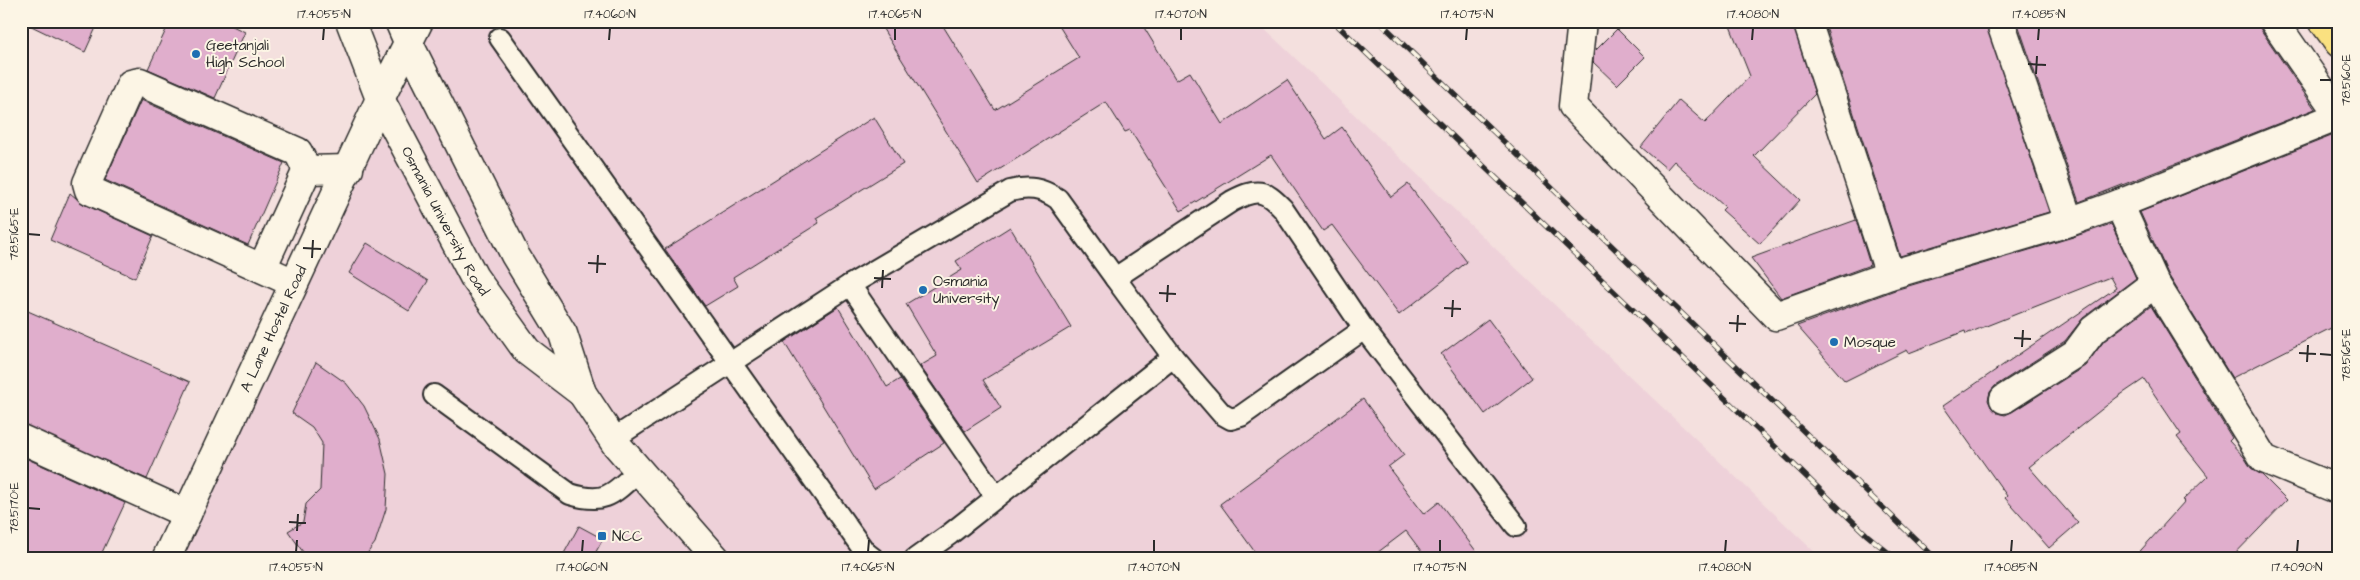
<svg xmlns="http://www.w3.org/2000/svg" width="2360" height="580" viewBox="0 0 2360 580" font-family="'Architects Daughter',sans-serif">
  <rect width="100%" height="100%" fill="#f4e0de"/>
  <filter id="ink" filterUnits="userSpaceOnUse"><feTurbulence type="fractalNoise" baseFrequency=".02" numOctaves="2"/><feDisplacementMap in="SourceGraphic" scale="10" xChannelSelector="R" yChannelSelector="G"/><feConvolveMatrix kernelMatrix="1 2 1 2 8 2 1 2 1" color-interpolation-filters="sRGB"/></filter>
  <g filter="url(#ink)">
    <path fill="#eed1d9" d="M434 21H1256L1822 559H180Z"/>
    <g fill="#e0aecc" stroke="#2b2b2b">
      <path d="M21 21H99L85 52Z"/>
      <path d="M170 21H222L245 32 215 98 148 69Z"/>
      <path d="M878 21H940L995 110 1079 58 1056 21H1140L1176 80 1190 72 1222 124 1287 80 1326 139 1342 127 1391 197 1408 184 1467 262 1399 315 1332 225 1323 231 1271 155 1181 211 1130 130 1125 132 1106 102 978 183Z"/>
      <path d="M1728 21H1792L1815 94 1754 156 1800 200 1760 244 1722 210 1725 207 1674 161 1667 169 1641 147 1679 100 1705 123 1750 76Z"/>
      <path d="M1824 21H1985L2049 212 1900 256Z"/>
      <path d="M2017 21H2259L2261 30 2315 109 2079 202Z"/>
      <path d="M1617 29 1645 57 1617 85 1593 62 1594 52Z"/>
      <path d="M141 100 284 163 248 245 105 180Z"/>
      <path d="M874 117 903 164 816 218 819 223 733 277 738 286 705 306 665 249Z"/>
      <path d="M2339 133V324L2232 378 2169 276 2140 212Z"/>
      <path d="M70 193 83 204 153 236 135 278 50 240Z"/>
      <path d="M1856 220 1870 265 1781 298 1751 258Z"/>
      <path d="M2111 224 2136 278 2083 318 2065 341 1995 386 1990 392 1988 400 1991 407 1997 413 2005 415 2012 412 2085 366 2104 341 2151 306 2232 438 2229 441 2244 457 2251 468 2262 475 2287 500 2230 559H2133L2185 501 2183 500 2208 476 2177 437 2181 434 2144 379 2116 398 2029 467 2078 523 2049 548 2005 498 2007 496 1943 406 2116 288 2110 277 1966 334 1965 331 1909 353 1907 350 1845 381 1797 326 1895 290 2073 237Z"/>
      <path d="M1010 227 1071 327 983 380 1001 408 965 431 920 366 937 356 906 304 962 270 956 261Z"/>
      <path d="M367 243 428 281 409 311 349 273Z"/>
      <path d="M838 307 887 387 900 379 944 443 874 489 784 342Z"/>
      <path d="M21 308 190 382 147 479 21 424Z"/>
      <path d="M1488 319 1532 378 1485 414 1441 354Z"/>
      <path d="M316 362 346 383 364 406 380 439 388 474 386 509 375 543 363 559H308L288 531 303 522 306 504 320 490 322 443 312 427 292 413Z"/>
      <path d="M1363 399 1404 455 1388 467 1424 514 1439 502 1482 559H1427L1406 531 1369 559H1260L1220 504Z"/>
      <path d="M21 456 125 503 99 559H21Z"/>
      <path d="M579 526 603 539 592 559H561Z"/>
    </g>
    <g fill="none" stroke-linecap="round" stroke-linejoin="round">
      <defs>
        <g id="lane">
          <path d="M500 38 865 552 874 559"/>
          <path d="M1115 278 1173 357 1222 414 1231 419 1241 416 1364 329"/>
          <path d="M850 285 996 497"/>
          <path d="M434 395 570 494C606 505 613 494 639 470"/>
          <path d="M613 439 850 285 1010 191C1029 186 1041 188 1058 199L1115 278 1232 201C1257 188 1264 189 1283 209L1364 329 1516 526"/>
          <path d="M915 559 950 534 1173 357"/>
        </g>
        <g id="street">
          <path d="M1582 21 1573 106 1776 316 1890 275 2069 222 2119 204 2339 116"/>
          <path d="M1807 21 1890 275"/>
          <path d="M2000 21 2069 222"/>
          <path d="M2119 204 2155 283 2264 459 2339 490"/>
          <path d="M262 268 307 170"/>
          <path d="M294 283 89 190 87 183 131 84 140 82 298 152 307 170 349 169"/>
          <path d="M2004 399 2076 353 2093 330 2155 283"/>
          <path d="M21 439 187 514"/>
          <path id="s1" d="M166 559 380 99 419 21"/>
        </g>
        <g id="secondary">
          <path id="s2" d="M350 21 380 99 474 277 527 351 582 393"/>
          <path d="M399 21 409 44 515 255 563 334 582 393 615 443 716 559"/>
          <path d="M2274 21 2339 115"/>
        </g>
        <path id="primary" d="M2323 21 2339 43"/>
      </defs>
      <use href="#lane" stroke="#2b2b2b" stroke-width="24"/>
      <use href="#street" stroke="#2b2b2b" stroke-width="31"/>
      <use href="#secondary" stroke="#2b2b2b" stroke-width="31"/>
      <use href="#primary" stroke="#2b2b2b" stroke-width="31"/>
      <use href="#lane" stroke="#fcf5e5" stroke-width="20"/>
      <use href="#street" stroke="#fcf5e5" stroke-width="28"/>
      <use href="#secondary" stroke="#fcf5e5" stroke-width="28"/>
      <use href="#primary" stroke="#fae180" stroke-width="28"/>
      <defs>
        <g id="rail">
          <path d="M1333 21 1867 535 1896 559"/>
          <path d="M1379 21 1936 559"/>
        </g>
      </defs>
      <use href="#rail" stroke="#2b2b2b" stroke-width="5.5"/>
      <use href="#rail" stroke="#fcf5e5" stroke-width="4" stroke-dasharray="11" stroke-linecap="butt"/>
    </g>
  </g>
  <path fill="none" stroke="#2b2b2b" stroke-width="2" d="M323 40 324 28M609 40 610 28M895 40V28M1181 40V28M1466 40 1467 28M1752 40 1753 28M2038 40 2039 28M2028 64 2046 65M2036 74 2037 56M2320 80H2332M28 234 40 235M303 248 321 249M312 258 313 240M588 263 606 264M597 273 598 255M874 278 891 279M882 288 883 270M1159 293 1176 294M1167 302 1168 285M1444 308 1461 309M1452 317 1453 300M1729 323 1746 324M1737 332 1738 315M2014 338 2031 339M2022 347 2023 330M2299 353 2316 354M2320 354 2332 355M2307 362 2308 345M28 508 40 509M289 522 306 523M297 531 298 514M296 552 297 540M582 552 583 540M868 552 869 540M1154 552V540M1440 552V540M1725 552 1726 540M2011 552 2012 540M2297 552 2298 540"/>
  <g fill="#1f6fb2" stroke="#fcf5e5" stroke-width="2">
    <circle cx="196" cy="54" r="5"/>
    <circle cx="923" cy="290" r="5"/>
    <circle cx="1834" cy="342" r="5"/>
    <rect x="597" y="531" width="10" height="10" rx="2.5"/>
  </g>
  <g text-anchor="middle" stroke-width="4" stroke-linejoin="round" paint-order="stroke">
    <g font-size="15" fill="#2b2b2b" stroke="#fcf5e5" text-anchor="start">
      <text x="206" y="50">Geetanjali<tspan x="206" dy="17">High School</tspan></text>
      <text x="933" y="286">Osmania<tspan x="933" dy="17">University</tspan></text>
      <text x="1844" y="347">Mosque</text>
      <text x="612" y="541">NCC</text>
    </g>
    <g font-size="15" fill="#2b2b2b" stroke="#fcf5e5">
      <text dy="5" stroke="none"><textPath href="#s2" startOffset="222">Osmania University Road</textPath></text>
      <text dy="5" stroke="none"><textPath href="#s1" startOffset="254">A Lane Hostel Road</textPath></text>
    </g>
  </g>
  <rect width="2360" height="580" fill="none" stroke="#fcf5e5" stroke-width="55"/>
  <rect x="28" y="28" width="2304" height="524" fill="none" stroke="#2b2b2b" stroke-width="2"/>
  <g font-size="12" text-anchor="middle" fill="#2b2b2b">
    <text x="324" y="18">17.4055°N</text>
    <text x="610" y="18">17.4060°N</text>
    <text x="895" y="18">17.4065°N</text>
    <text x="1181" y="18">17.4070°N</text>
    <text x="1467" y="18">17.4075°N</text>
    <text x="1753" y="18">17.4080°N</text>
    <text x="2039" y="18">17.4085°N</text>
    <text transform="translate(2346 80) rotate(-90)" y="4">78.5160°E</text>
    <text transform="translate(14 234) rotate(-90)" y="4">78.5165°E</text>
    <text transform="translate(2346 355) rotate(-90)" y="4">78.5165°E</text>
    <text transform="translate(14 508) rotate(-90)" y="4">78.5170°E</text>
    <text x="296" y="571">17.4055°N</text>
    <text x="582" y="571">17.4060°N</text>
    <text x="868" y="571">17.4065°N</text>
    <text x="1154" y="571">17.4070°N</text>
    <text x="1440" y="571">17.4075°N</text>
    <text x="1725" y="571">17.4080°N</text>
    <text x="2011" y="571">17.4085°N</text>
    <text x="2297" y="571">17.4090°N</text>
  </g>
</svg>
